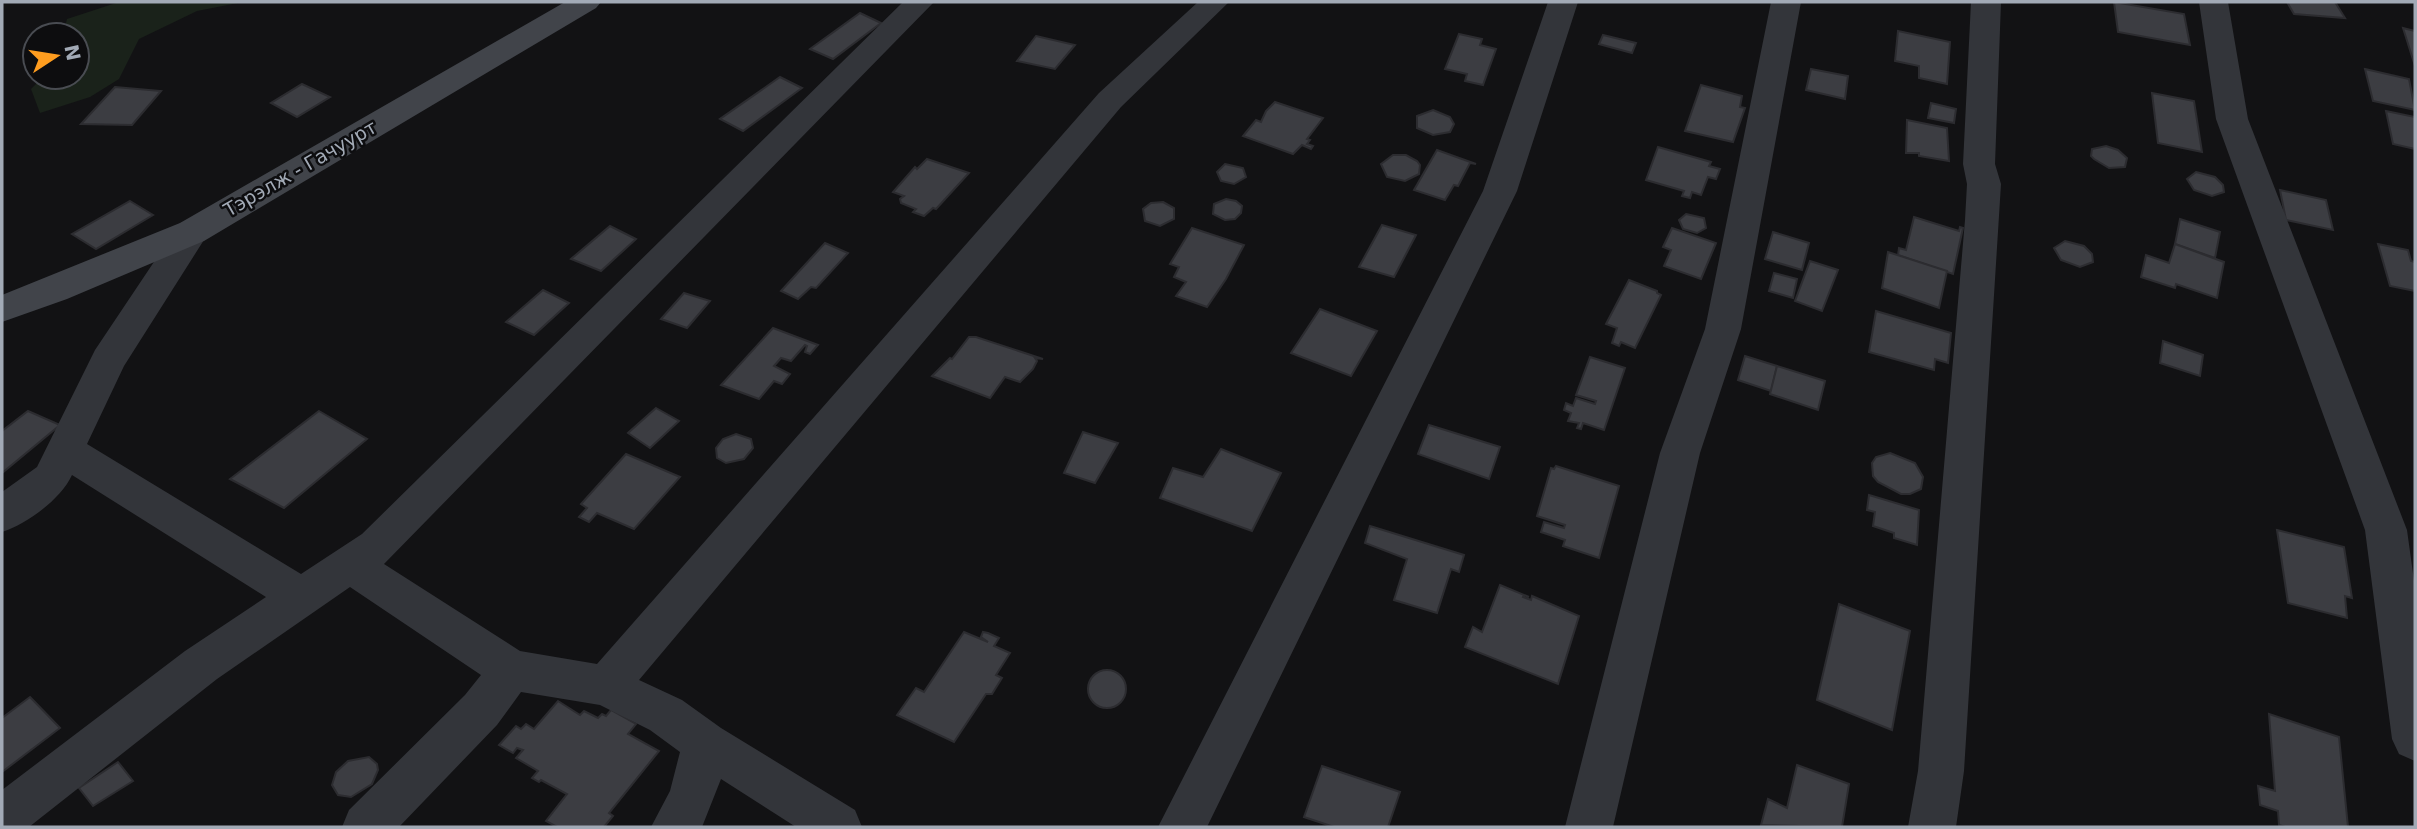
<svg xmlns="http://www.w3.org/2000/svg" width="2417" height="829" viewBox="0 0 2417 829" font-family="'DejaVu Sans',sans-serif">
  <rect width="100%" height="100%" fill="#121214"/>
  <path fill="#1a221a" d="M119 2H243L197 11 139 39 119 79 90 97 40 113 31 89 43 77H77V35H63L67 19Z"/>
  <g fill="#3c3d42" stroke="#2c2c30" stroke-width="2">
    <path d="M2114 2 2184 14 2190 45 2118 32Z"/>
    <path d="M2287 2H2335L2345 18 2294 14Z"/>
    <path d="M860 13 881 23 833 59 810 49Z"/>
    <path d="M2403 28 2415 31V66Z"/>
    <path d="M1898 31 1950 42 1947 84 1919 78V66L1895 61Z"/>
    <path d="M1459 34 1482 39 1480 45 1496 49 1483 85 1465 81 1467 74 1445 69Z"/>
    <path d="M1603 35 1636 43 1632 53 1599 44Z"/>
    <path d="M1036 36 1075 45 1055 69 1017 61Z"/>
    <path d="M1811 69 1848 76 1845 99 1806 90Z"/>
    <path d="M2365 69 2409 79 2415 110 2373 101Z"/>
    <path d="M780 77 802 88 743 131 720 119Z"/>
    <path d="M302 84 330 97 297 117 271 103Z"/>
    <path d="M1701 85 1742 96 1740 107 1745 108 1733 142 1685 131Z"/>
    <path d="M115 87 161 91 132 125 81 124Z"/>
    <path d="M2152 93 2194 101 2202 152 2158 143Z"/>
    <path d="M1275 102 1323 118 1307 139 1310 140 1307 144 1313 146 1311 149 1302 145 1293 154 1243 136 1256 120 1261 122 1266 111Z"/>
    <path d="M1931 103 1956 109 1954 123 1928 118Z"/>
    <path d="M1433 110 1450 117 1454 124 1450 132 1433 135 1417 128V116Z"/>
    <path d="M2386 111 2415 117V149L2393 144Z"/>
    <path d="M1907 120 1947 128 1949 161 1919 156V153H1906Z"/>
    <path d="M2106 146 2118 150 2127 158 2125 167 2109 168 2094 159 2091 156 2092 149Z"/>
    <path d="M1658 147 1711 162 1709 166 1720 169 1716 179 1708 177 1701 195 1692 192 1690 198 1682 196 1684 191 1646 180Z"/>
    <path d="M1437 150 1476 164 1470 163 1458 186 1454 185 1445 200 1414 190Z"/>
    <path d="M1393 155H1406L1417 161 1420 165 1419 174 1405 181 1387 177 1381 164Z"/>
    <path d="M927 159 969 173 936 209 933 208 924 216 913 212 916 209 901 203 900 199 904 196 893 192 915 167 917 169Z"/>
    <path d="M1225 164 1243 168 1246 177 1234 184 1221 181 1217 172Z"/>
    <path d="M2196 172 2215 177 2223 185 2224 192 2212 196 2194 190 2187 179Z"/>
    <path d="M2280 190 2326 200 2333 230 2286 220Z"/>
    <path d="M1226 199 1236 201 1242 206 1241 213 1235 219 1225 220 1213 214 1214 204Z"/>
    <path d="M130 201 153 215 96 249 72 234Z"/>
    <path d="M1163 202 1174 208V219L1160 226 1145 221 1143 209 1151 203Z"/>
    <path d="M1686 214 1704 218 1706 228 1697 233 1683 229 1679 220Z"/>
    <path d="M1914 217 1959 231 1960 227 1963 228 1953 274 1898 255 1899 248 1906 250Z"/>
    <path d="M2180 219 2220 232 2215 258 2175 244Z"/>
    <path d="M1382 225 1416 235 1394 277 1359 267Z"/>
    <path d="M610 226 636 239 601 271 571 259Z"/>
    <path d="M1192 228 1244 245 1226 279 1207 307 1176 296 1186 282 1174 277 1179 267 1170 264Z"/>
    <path d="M1672 228 1716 243 1701 279 1664 266 1671 250 1663 247Z"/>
    <path d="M1773 232 1809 243 1802 270 1765 259Z"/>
    <path d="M2065 241 2084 246 2092 254 2093 262 2080 267 2061 260 2054 248Z"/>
    <path d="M825 243 848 253 816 288 811 287 798 299 781 291Z"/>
    <path d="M2175 244 2224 262 2217 298 2176 284 2175 288 2141 277 2146 255 2169 263Z"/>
    <path d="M2378 244 2408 250 2411 261 2415 262V291L2390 286Z"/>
    <path d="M1888 252 1947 271 1939 308 1882 288Z"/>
    <path d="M1810 261 1838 270 1822 311 1795 301Z"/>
    <path d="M1774 273 1797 279 1793 298 1769 291Z"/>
    <path d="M1629 280 1657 291V293L1661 295 1635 348 1621 342 1619 346 1612 343 1617 328 1606 324Z"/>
    <path d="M543 290 569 303 534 335 506 322Z"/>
    <path d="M684 293 710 301 687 328 661 319Z"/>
    <path d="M1320 309 1377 331 1351 376 1291 353Z"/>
    <path d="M1876 311 1951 333 1948 363 1935 359 1934 370 1869 352Z"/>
    <path d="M773 328 818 345 810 354 805 352 807 346 805 345 791 361 781 358 774 366 790 374 782 384 774 381 759 399 721 385Z"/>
    <path d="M969 337H976L1043 359 1035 358 1037 361 1033 369 1020 382 1005 377 990 398 932 376 950 358 952 359Z"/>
    <path d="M2163 341 2203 355 2200 376 2160 363Z"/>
    <path d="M1745 356 1777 366 1771 391 1738 380Z"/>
    <path d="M1590 357 1625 368 1604 430 1583 423 1581 429 1577 428 1579 423 1568 421 1571 413 1564 410 1566 403 1573 406 1576 398 1595 404 1596 401 1576 395Z"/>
    <path d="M1777 366 1825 381 1818 410 1770 394Z"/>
    <path d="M656 408 679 421 650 448 628 433Z"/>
    <path d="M28 411 60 425 2 473V431Z"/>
    <path d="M319 411 367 439 284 508 230 479Z"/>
    <path d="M1429 425 1500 447 1489 479 1418 454Z"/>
    <path d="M1083 432 1118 443 1095 483 1064 473Z"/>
    <path d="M736 434 751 439 753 448 744 459 726 463 717 458 716 448 723 439Z"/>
    <path d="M1221 449 1281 473 1252 531 1160 498 1173 468 1203 477Z"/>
    <path d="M1890 453 1915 463 1923 477 1921 489 1910 494H1901L1878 482 1873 476 1872 463 1876 457Z"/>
    <path d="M626 454 680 477 634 529 597 513 589 522 579 517 587 508 581 504Z"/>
    <path d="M1556 466 1619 486 1599 558 1563 546 1565 540 1541 532 1544 522 1564 528 1565 525 1537 516 1551 468 1554 469Z"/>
    <path d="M1869 495 1919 510 1917 545 1894 538V533L1873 526 1875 512 1867 510Z"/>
    <path d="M1370 526 1464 555 1459 572 1451 569 1437 613 1394 600 1407 559 1365 543Z"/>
    <path d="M2277 530 2344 547 2352 598 2345 596 2347 618 2288 603Z"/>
    <path d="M1500 585 1529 597 1524 595 1523 597 1531 600 1532 596 1579 616 1558 684 1465 647 1473 627 1482 632Z"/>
    <path d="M1839 604 1910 631 1892 730 1817 700Z"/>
    <path d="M964 632 988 642 981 637 983 632 988 633 999 638 994 646 1010 653 996 675 1002 678 992 694H986L954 742 897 715 916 688 924 692Z"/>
    <circle cx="1107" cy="689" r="19"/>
    <path d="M30 697 60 728 2 772V718Z"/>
    <path d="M558 701 580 715 584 711 598 718 602 714 606 716 611 710 636 724 628 734 659 751 609 813 613 816 604 827H557L546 821 567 794 541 780 539 782 532 778 538 771 516 758 523 750 517 748 513 753 499 745 516 726 521 729 526 724 534 729Z"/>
    <path d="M2269 714 2339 737 2348 827H2285L2279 825 2278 811 2260 805 2258 786 2275 791Z"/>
    <path d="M369 757 377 764 378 770 372 784 351 797 338 795 332 785 336 772 348 761Z"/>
    <path d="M118 762 133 781 93 806 79 788Z"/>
    <path d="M1797 765 1849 784 1842 827 1761 825 1768 799 1787 808Z"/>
    <path d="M1322 766 1400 792 1388 827H1334L1304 817Z"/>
  </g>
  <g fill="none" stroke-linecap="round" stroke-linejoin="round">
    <g fill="#33353a" fill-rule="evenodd">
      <path d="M903 2H934L384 564 520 651 597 664 1099 93 1198 2H1229L1121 107 639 680 682 700 721 728 855 810 862 827H796L721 779 702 827H651L670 791 680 752 650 730 600 705 521 692 497 725 399 827H342L349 810 465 695 481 675 350 587 217 679 29 827H2V790L185 651 266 597 72 475C61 499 27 524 2 532V492L37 467 95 350 180 223 192 220 204 223 209 232 124 366 87 444 301 574 362 534Z"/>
      <path d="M1548 2H1578L1517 191 1207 827H1158L1483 191Z"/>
      <path d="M1771 2H1801L1741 329 1700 453 1613 827H1565L1660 453 1705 329Z"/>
      <path d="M1971 2H2001L1995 164 2001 184 1964 771 1956 827H1908L1918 771 1965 220 1967 184 1963 164Z"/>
      <path d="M2199 2H2228L2248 119 2407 530 2415 588V761L2399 754 2392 739 2365 530 2216 119Z"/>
    </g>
    <path fill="#41444a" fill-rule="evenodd" d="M565 2H601L596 8 204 241 67 299 2 322V295L180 223Z"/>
  </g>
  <g text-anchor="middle" stroke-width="5" stroke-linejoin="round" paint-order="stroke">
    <g font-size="19" fill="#a2aab6" stroke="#0d0d0f">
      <text transform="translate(300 168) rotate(-30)" y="7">Тэрэлж - Гачуурт</text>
    </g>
  </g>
  <rect width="2417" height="829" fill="none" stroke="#a2aab6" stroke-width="7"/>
  <g transform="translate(56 56) rotate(78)"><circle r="33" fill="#0d0d0f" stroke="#494c52" stroke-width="2"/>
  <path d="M0-5L12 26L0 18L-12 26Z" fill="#ff9d1f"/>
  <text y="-10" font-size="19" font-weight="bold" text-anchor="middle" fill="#a2aab6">N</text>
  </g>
</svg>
